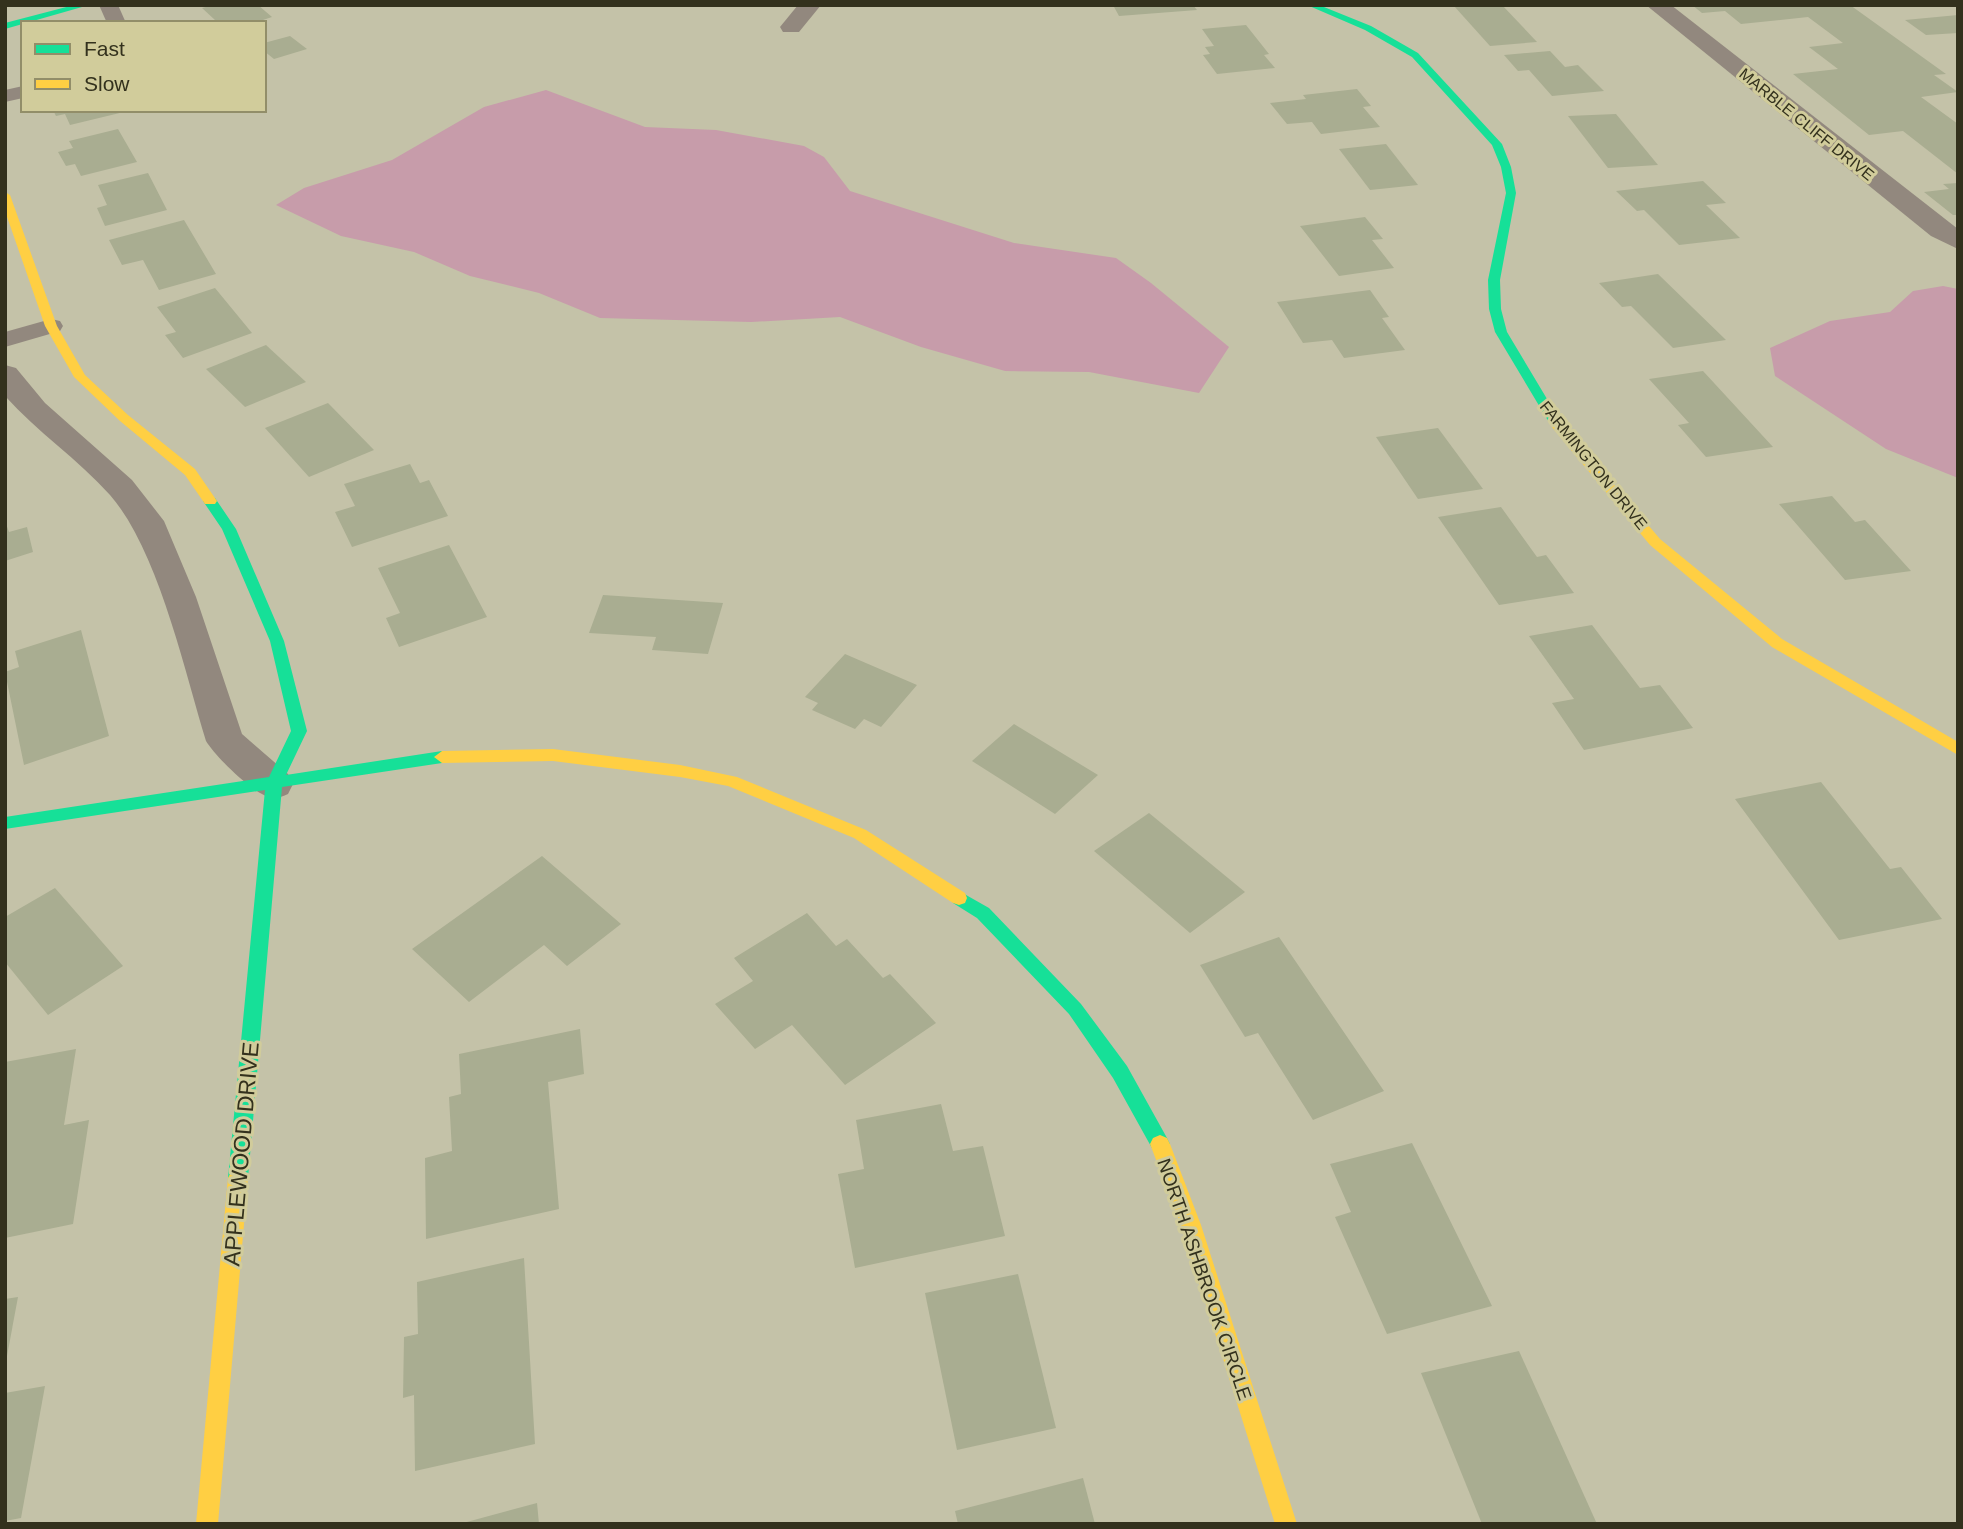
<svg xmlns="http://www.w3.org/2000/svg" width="1963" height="1529" viewBox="0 0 1963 1529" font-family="Arial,sans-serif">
  <rect width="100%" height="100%" fill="#c4c2a8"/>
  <g fill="#c79caa">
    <path d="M546 90 645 127 716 130 804 146 824 157 850 191 1014 243 1116 258 1151 283 1229 347 1199 393 1089 372 1005 371 921 347 840 317 751 322 600 318 539 293 470 276 414 252 341 236 276 205 304 188 392 160 484 107Z"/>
    <path d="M1943 286 1958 289V478L1886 449 1775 376 1770 348 1830 321 1890 312 1913 291Z"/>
  </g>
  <g fill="#a9ad91">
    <path d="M213 5H258L272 17 254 23H207L215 20 202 8Z"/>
    <path d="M1113 5H1193L1197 10 1119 16Z"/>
    <path d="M1502 5 1537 42 1490 46 1454 6Z"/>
    <path d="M1692 5H1850L1946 74 1934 75 1958 92 1921 97 1958 124V174L1903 131 1869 135 1793 74 1838 69 1809 47 1843 43 1808 17 1741 24 1725 11 1702 13Z"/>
    <path d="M1958 15V33L1926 35 1905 20Z"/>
    <path d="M1246 25 1269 54 1264 55 1275 68 1217 74 1203 55 1210 54 1205 47 1214 46 1202 29Z"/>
    <path d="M290 36 307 49 274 59 264 51V43Z"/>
    <path d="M1550 51 1565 67 1578 65 1604 91 1552 96 1529 70 1518 71 1504 55Z"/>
    <path d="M1357 89 1371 106 1363 107 1380 127 1321 134 1312 122 1287 124 1270 103 1306 99 1303 95Z"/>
    <path d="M53 110H128V111L70 125 65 114 56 116Z"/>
    <path d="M1616 114 1658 165 1608 168 1568 116Z"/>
    <path d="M118 129 137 162 81 176 75 164 66 166 58 152 73 148 69 141Z"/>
    <path d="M1386 144 1418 185 1370 190 1339 149Z"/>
    <path d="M148 173 167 210 105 226 97 208 107 205 98 185Z"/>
    <path d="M1703 181 1726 203 1706 205 1740 238 1679 245 1644 210 1637 211 1616 191Z"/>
    <path d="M1958 183V215H1953L1924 192 1949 189 1943 184Z"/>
    <path d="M1365 217 1383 239 1372 240 1394 268 1339 276 1300 226Z"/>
    <path d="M184 220 216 274 159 290 143 260 122 265 109 240Z"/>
    <path d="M1658 274 1726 340 1673 348 1631 306 1622 307 1599 283Z"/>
    <path d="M215 288 252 333 183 358 165 335 176 332 157 307Z"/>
    <path d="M1370 290 1389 317 1382 318 1405 350 1344 358 1332 340 1303 343 1277 302Z"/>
    <path d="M266 345 306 382 245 407 206 369Z"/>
    <path d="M1703 371 1773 447 1706 457 1678 425 1689 423 1649 379Z"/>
    <path d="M328 403 374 450 309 477 265 428Z"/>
    <path d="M1438 428 1483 489 1418 499 1376 437Z"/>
    <path d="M410 464 420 483 429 480 448 516 352 547 335 512 355 506 344 484Z"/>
    <path d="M1832 496 1855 522 1865 520 1911 571 1845 580 1779 504Z"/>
    <path d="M1501 507 1537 557 1546 555 1574 593 1499 605 1438 517Z"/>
    <path d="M5 521 9 532 27 527 33 552 5 561Z"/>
    <path d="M449 545 487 617 399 647 386 618 400 613 378 568Z"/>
    <path d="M603 595 723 603 708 654 652 650 656 637 589 633Z"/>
    <path d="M1592 625 1640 688 1660 685 1693 728 1584 750 1552 703 1574 699 1529 636Z"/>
    <path d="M81 630 109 736 24 765 5 672 19 667 15 651Z"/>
    <path d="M845 654 917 685 881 727 864 719 855 729 812 710 818 703 805 697Z"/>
    <path d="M1014 724 1098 775 1055 814 972 761Z"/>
    <path d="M1821 782 1890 869 1901 867 1942 919 1839 940 1735 799Z"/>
    <path d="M1149 813 1245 892 1190 933 1094 851Z"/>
    <path d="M542 856 621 924 567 966 544 945 469 1002 412 949Z"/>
    <path d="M55 888 123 966 48 1015 5 962V917Z"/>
    <path d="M807 913 836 946 847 939 883 978 890 974 936 1023 845 1085 792 1025 755 1049 715 1004 753 981 734 958Z"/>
    <path d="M1279 937 1384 1091 1313 1120 1258 1033 1245 1037 1200 965Z"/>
    <path d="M580 1029 584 1074 548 1082 559 1209 426 1239 425 1158 452 1151 449 1097 461 1094 459 1054Z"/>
    <path d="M76 1049 64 1125 89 1120 73 1224 5 1238V1062Z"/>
    <path d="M941 1104 953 1151 983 1146 1005 1236 855 1268 838 1174 864 1169 856 1120Z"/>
    <path d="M1412 1143 1492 1306 1387 1334 1335 1217 1351 1212 1330 1164Z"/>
    <path d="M524 1258 535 1444 415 1471 414 1395 403 1398 404 1337 418 1334 417 1282Z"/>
    <path d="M1018 1274 1056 1428 957 1450 925 1293Z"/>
    <path d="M18 1297 7 1356 5 1355V1299Z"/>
    <path d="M1519 1351 1597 1524H1482L1421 1373Z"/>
    <path d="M45 1386 21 1518 5 1521V1393Z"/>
    <path d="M1083 1478 1095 1524H958L955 1511Z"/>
    <path d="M537 1503 539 1524H463V1523Z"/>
  </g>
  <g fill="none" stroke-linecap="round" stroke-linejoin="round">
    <g fill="#92887e" fill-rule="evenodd">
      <path d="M99 5H118L126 23H107Z"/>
      <path d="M23 86V98L5 102V90Z"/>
      <path d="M51 319 60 321 63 326 60 331 5 347V332Z"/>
    </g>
    <g fill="#92887e" fill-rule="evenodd">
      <path d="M798 5H821L799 32H783L780 27Z"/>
      <path d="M1646 5H1671L1958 229V249L1931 236Z"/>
      <path d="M5 365 16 368 45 403 132 480 164 521 196 597 242 734 288 774 293 784 288 794C283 796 277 799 272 798 255 796 215 756 206 741 184 669 158 550 110 495 78 459 37 432 5 396Z"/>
    </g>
    <g fill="#16e098" fill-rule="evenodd">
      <path d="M74 5H89L5 29V23Z"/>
      <path d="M1307 5H1319L1371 26 1418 53 1502 144 1511 167 1516 193 1500 280 1501 309 1507 332 1562 424 1560 427 1556 428 1550 424 1495 332 1489 309 1488 280 1506 193 1501 167 1492 145 1412 57 1365 30Z"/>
      <path d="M210 497 215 498 236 529 284 641 307 731 286 775 442 751 450 757 442 763 282 787 248 1178 245 1184 238 1187 231 1184 228 1178 265 790 5 829V817L269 777 291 731 270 641 222 529 203 501Z"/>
      <path d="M959 891 989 908 1081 1004 1127 1066 1167 1138 1170 1144 1167 1150 1160 1153 1153 1150 1113 1078 1069 1014 977 918 953 903 951 898 953 893Z"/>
    </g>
    <g fill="#ffcf43" fill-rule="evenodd">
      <path d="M5 192 10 195 57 326 85 375 128 415 195 469 217 501 215 504H205L185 475 120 421 74 377 45 326 5 211Z"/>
      <path d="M1556 420 1560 421 1660 539 1782 639 1958 742V755L1772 647 1650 545 1552 427 1550 424Z"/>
      <path d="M553 749 680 765 737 777 866 830 965 893 967 898 965 903 959 905 953 903 854 838 728 786 680 777 553 761 442 763 434 757 442 751Z"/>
      <path d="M1160 1135 1167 1138 1170 1144 1201 1225 1297 1524H1275L1181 1225 1150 1144 1153 1138Z"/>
      <path d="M238 1169 245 1172 248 1178 218 1524H196L228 1178 231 1172Z"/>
    </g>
  </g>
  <g text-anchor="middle" stroke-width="6" stroke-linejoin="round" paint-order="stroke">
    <g font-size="16" fill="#33311d" stroke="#d1cc9b">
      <text transform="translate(1807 124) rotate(39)" y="6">MARBLE CLIFF DRIVE</text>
      <text transform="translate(1594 465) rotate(51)" y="6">FARMINGTON DRIVE</text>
    </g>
    <g font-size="19" fill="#33311d" stroke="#d1cc9b">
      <text transform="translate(1205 1279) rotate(71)" y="7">NORTH ASHBROOK CIRCLE</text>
    </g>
    <g font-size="23" fill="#33311d" stroke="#d1cc9b">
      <text transform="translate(241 1154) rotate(-85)" y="8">APPLEWOOD DRIVE</text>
    </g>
  </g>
  <rect width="1963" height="1529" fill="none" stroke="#33311d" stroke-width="14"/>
  <rect x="21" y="21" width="245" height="91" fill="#d1cc9b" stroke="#928e69" stroke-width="2"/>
  <rect x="35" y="44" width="35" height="10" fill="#16e098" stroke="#928e69" stroke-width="2"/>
  <text x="84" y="56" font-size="21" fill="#33311d">Fast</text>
  <rect x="35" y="79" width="35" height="10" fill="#ffcf43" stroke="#928e69" stroke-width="2"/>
  <text x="84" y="91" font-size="21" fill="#33311d">Slow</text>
</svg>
